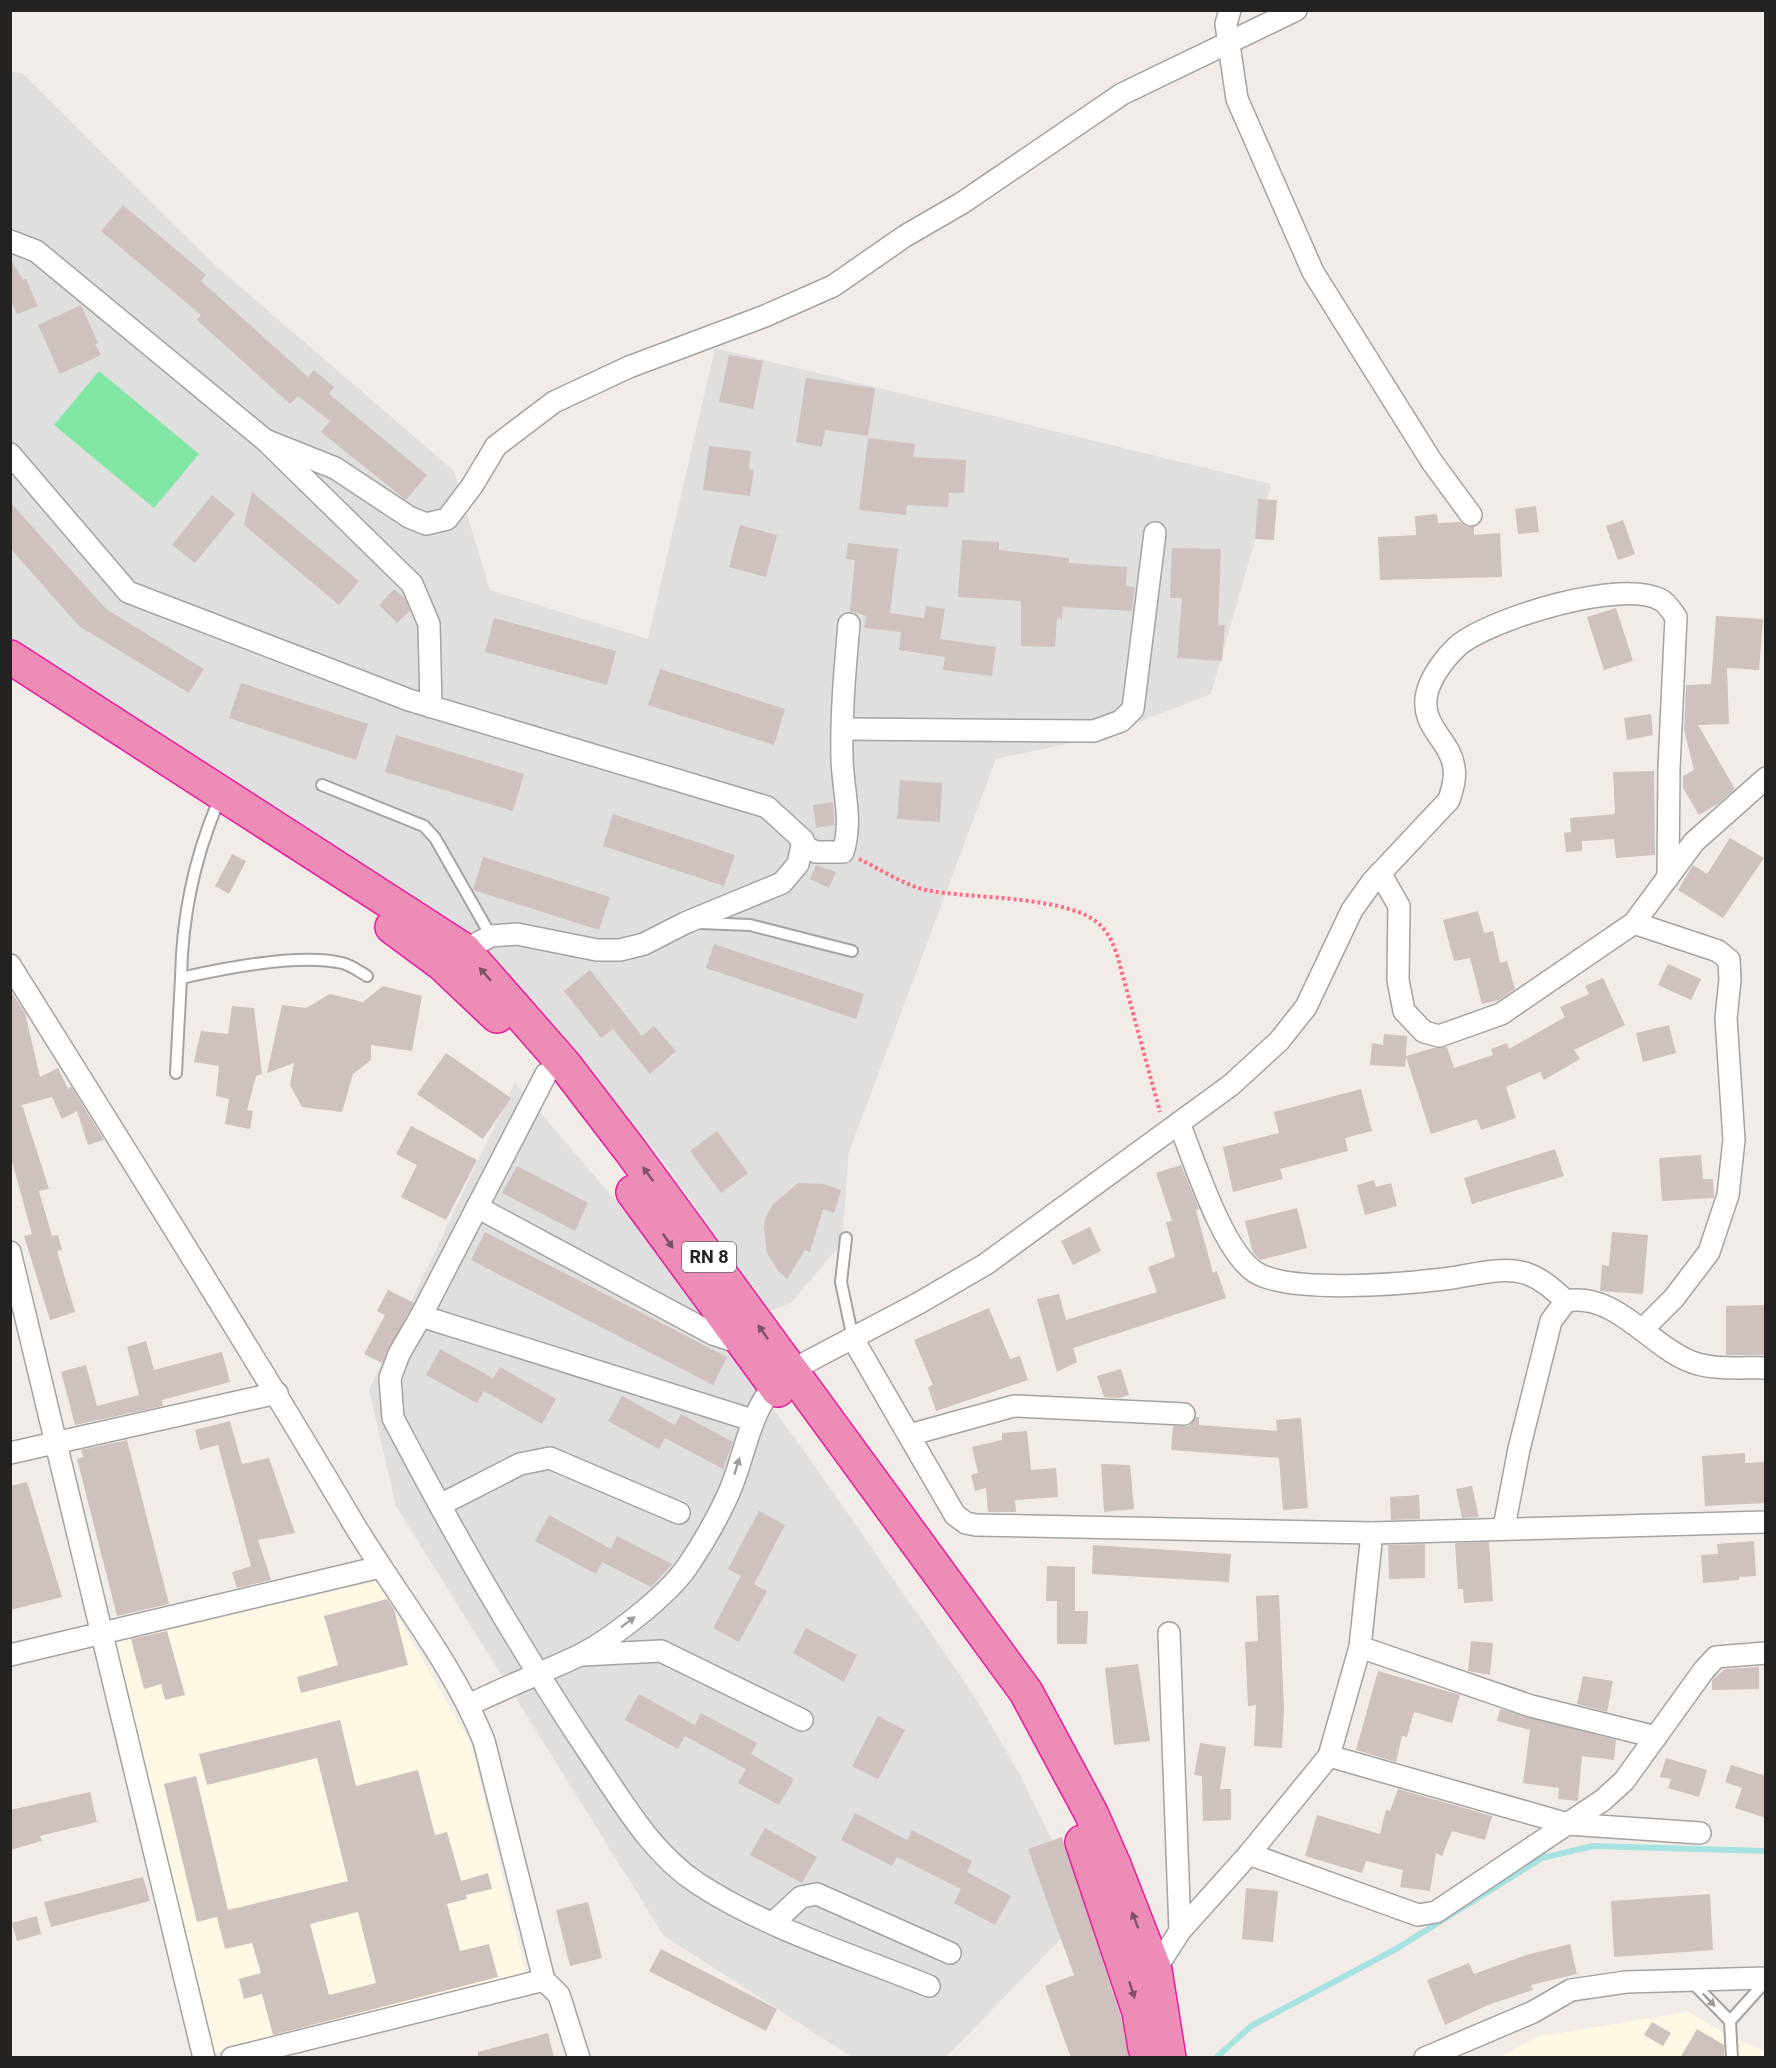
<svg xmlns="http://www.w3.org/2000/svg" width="1776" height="2068" viewBox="0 0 1776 2068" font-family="Roboto,sans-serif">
  <rect width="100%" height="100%" fill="#f2ece8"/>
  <g fill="#e0dfdf">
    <path d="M10 72 22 73 215 265 454 471 490 590 648 639 715 348 1271 484 1211 694 1103 736 996 759 849 1152 842 1243 791 1303 770 1311 662 1160 578 1054 466 949 11 642Z"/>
    <path d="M515 1083 644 1234 810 1459 973 1694 1020 1775 1069 1875 1082 1917 945 2058 852 2057 664 1936 396 1506 369 1390Z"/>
  </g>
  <g fill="#fff8e4">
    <path d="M377 1581 471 1744 527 1978 214 2053 113 1643Z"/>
    <path d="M1689 2012 1729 2036 1766 2051 1765 2058H1499L1536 2037Z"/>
  </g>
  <path fill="#81e6a4" d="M99 371 199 454 154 508 54 425Z"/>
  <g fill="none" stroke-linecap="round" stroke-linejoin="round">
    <path stroke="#a6e2e0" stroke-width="6" d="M1216 2058 1251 2026 1396 1949 1542 1858 1593 1846 1766 1851"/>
  </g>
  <g fill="#cfc1bd" fill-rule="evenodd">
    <path d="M123 205 206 275 201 281 308 377 314 370 334 387 329 394 427 475 406 500 321 432 330 421 298 396 290 404 197 320 201 315 101 231Z"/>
    <path d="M10 258 23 280 26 279 38 306 17 314 10 298Z"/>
    <path d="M81 305 98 343 95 344 101 355 60 374 38 325Z"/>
    <path d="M729 355 763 361 753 409 719 402Z"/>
    <path d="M806 378 875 388 868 436 825 430 822 447 796 442Z"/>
    <path d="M868 438 915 444 913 457 966 460 964 493H949L948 507 907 505 906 515 859 510Z"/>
    <path d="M709 446 751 451 749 469 754 470 750 496 703 490Z"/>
    <path d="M252 492 359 581 339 605 244 525Z"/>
    <path d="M212 495 235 514 195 563 172 545Z"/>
    <path d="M1258 499 1277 500 1274 540 1255 539Z"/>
    <path d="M10 502 106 609 204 669 189 693 79 626 10 548Z"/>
    <path d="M1536 506 1539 532 1518 534 1515 509Z"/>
    <path d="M1437 514 1438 523 1460 522 1466 527H1474V535L1500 533 1502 577 1380 580 1378 537 1416 535 1415 516Z"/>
    <path d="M1623 520 1635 554 1618 560 1606 526Z"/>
    <path d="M740 525 777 535 766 577 729 567Z"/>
    <path d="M962 540 999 542V550L1069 558V563L1127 567 1126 586 1135 587 1132 611 1063 607 1062 619 1057 618 1055 647 1021 646V601L958 597Z"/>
    <path d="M848 543 898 549 890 613 924 618 926 606 945 609 940 639 996 647 992 676 943 670 945 657 899 650 901 632 864 628 866 616 850 611 855 560 846 559Z"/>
    <path d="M1172 548 1221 549 1218 625H1225L1222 661 1177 658 1182 598H1170Z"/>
    <path d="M394 589 405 599 410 611 397 623 379 605Z"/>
    <path d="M1616 608 1633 661 1604 670 1587 617Z"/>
    <path d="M1716 616 1763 619 1759 670 1727 668 1729 724 1698 725 1735 789 1719 803 1699 815 1683 788V776L1694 770 1684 729 1686 685 1711 684Z"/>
    <path d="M494 618 616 651 607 685 485 652Z"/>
    <path d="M660 669 785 709 774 745 648 705Z"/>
    <path d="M241 683 368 724 356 760 229 718Z"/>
    <path d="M1651 714 1653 735 1627 740 1624 718Z"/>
    <path d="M396 735 524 774 513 811 385 772Z"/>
    <path d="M1654 771 1655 855 1616 858 1614 839 1582 841V851L1566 852 1564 833 1571 832 1570 818 1615 814 1613 772Z"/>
    <path d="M900 780 942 783 940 822 897 819Z"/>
    <path d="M833 802 834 825 816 828 813 805Z"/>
    <path d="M613 814 735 855 724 886 603 846Z"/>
    <path d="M1730 838 1764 858 1723 918 1678 890 1693 865 1707 874Z"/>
    <path d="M232 854 246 861 229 894 215 886Z"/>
    <path d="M483 857 610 897 599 930 473 890Z"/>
    <path d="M816 865 836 872 829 888 810 879Z"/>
    <path d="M1478 911 1484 933 1493 931 1500 963 1507 961 1515 989 1499 1000 1482 1004 1470 958 1454 961 1443 920Z"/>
    <path d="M714 944 864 994 856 1019 706 968Z"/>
    <path d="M1668 964 1701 979 1691 1000 1658 985Z"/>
    <path d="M590 970 642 1036 654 1026 676 1051 650 1074 613 1029 601 1038 564 991Z"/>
    <path d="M1603 978 1625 1025 1574 1050 1580 1059 1544 1080 1540 1072 1506 1087 1516 1118 1481 1130 1477 1119 1431 1134 1406 1057 1405 1067 1370 1065 1372 1043 1383 1045 1384 1034 1407 1036 1406 1056 1433 1048 1447 1047 1454 1068 1493 1055 1491 1049 1507 1043 1509 1049 1565 1017 1560 1007 1589 994 1585 986Z"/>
    <path d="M383 986 422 996 412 1051 371 1045V1060L353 1074 342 1112 302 1107 290 1085 294 1063 267 1073 282 1005 306 1008 330 994 363 1002Z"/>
    <path d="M10 990 25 1013 40 1077 58 1068 68 1089 71 1086 104 1140 88 1145 77 1111 62 1119 52 1097 22 1105 49 1189 39 1191 52 1236 58 1235 62 1250 57 1251 75 1312 50 1320 24 1236 32 1234 10 1154Z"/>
    <path d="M232 1006 254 1008 262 1074 256 1076 247 1110 253 1111 250 1129 225 1124 229 1099 216 1096 219 1066 194 1062 201 1031 228 1034Z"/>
    <path d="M1669 1025 1676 1053 1643 1062 1636 1033Z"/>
    <path d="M446 1053 511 1098 483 1139 417 1094Z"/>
    <path d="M1361 1089 1372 1131 1345 1138 1348 1151 1280 1169 1283 1179 1233 1192 1223 1147 1279 1133 1274 1112Z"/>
    <path d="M411 1126 477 1160 446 1220 401 1197 417 1165 396 1154Z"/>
    <path d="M717 1131 748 1173 721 1193 690 1151Z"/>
    <path d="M1555 1149 1564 1176 1472 1204 1464 1178Z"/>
    <path d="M1701 1155 1703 1179H1713L1714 1198 1662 1201 1659 1158Z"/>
    <path d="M1181 1165 1199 1209 1196 1210 1213 1273 1217 1271 1226 1298 1073 1348 1077 1362 1057 1372 1037 1299 1059 1294 1066 1320 1157 1292 1148 1267 1175 1257 1166 1222 1172 1221 1156 1173Z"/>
    <path d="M517 1166 588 1203 575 1231 502 1193Z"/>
    <path d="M1374 1180 1376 1187 1391 1183 1397 1206 1365 1215 1357 1185Z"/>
    <path d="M798 1183 824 1184 841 1190 834 1213 823 1209 810 1252 805 1250 787 1279 778 1271 767 1253 764 1228 765 1218 773 1204Z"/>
    <path d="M1297 1208 1307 1248 1260 1260 1253 1253 1245 1221Z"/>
    <path d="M1090 1227 1101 1251 1073 1265 1061 1241Z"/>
    <path d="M485 1232 727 1357 713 1385 471 1260Z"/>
    <path d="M1612 1232 1648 1235 1643 1294 1600 1291 1602 1265 1609 1266Z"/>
    <path d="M388 1290 414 1303 382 1363 364 1354 385 1315 377 1311Z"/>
    <path d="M1766 1305V1355H1726V1306Z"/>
    <path d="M989 1308 1010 1359 1020 1356 1028 1380 936 1411 928 1387 933 1385 914 1340Z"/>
    <path d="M146 1341 154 1370 222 1352 230 1382 162 1400 163 1406 75 1425 61 1372 86 1365 97 1406 139 1395 127 1347Z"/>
    <path d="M440 1349 493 1378 500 1367 556 1399 542 1424 484 1391 477 1403 426 1375Z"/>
    <path d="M1121 1369 1129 1395 1119 1398 1104 1397 1097 1376Z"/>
    <path d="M622 1396 675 1425 681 1414 733 1442 723 1469 665 1438 659 1449 608 1421Z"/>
    <path d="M1196 1417H1199V1425L1277 1431 1276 1420 1301 1418 1308 1508 1283 1510 1279 1458 1171 1450 1173 1426H1189Z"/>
    <path d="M230 1421 242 1464 269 1458 295 1533 258 1540 271 1580 237 1588 232 1572 251 1566 218 1445 200 1450 195 1430Z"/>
    <path d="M1027 1431 1031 1470 1056 1468 1058 1497 1015 1500 1016 1512H988L986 1488 975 1491 971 1475 978 1473 972 1447 1002 1440V1433Z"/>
    <path d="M127 1440 169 1604 117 1616 77 1459 83 1457 81 1450Z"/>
    <path d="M1745 1453V1463L1766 1462V1503L1705 1506 1702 1456Z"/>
    <path d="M1101 1464 1130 1465 1134 1509 1104 1512Z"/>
    <path d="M27 1482 62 1597 10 1610V1486Z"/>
    <path d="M1472 1486 1479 1517 1462 1518 1456 1489Z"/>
    <path d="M1419 1495 1420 1519 1391 1520 1390 1497Z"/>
    <path d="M759 1511 785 1525 754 1584 767 1591 739 1642 713 1628 741 1576 728 1569Z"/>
    <path d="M549 1515 611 1549 617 1536 672 1564 651 1587 602 1562 596 1574 535 1541Z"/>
    <path d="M1754 1541 1756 1576 1739 1577V1580L1703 1583 1701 1555 1718 1554 1717 1544Z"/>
    <path d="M1489 1542 1493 1601 1464 1603 1463 1589H1458L1455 1543Z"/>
    <path d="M1425 1544V1578L1389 1579 1388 1545Z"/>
    <path d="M1093 1545 1231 1554 1229 1582 1092 1574Z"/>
    <path d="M1047 1566 1075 1567V1611H1088L1087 1644H1057V1601H1046Z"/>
    <path d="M1279 1595 1284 1709 1282 1748 1254 1746 1256 1705 1248 1706 1245 1642 1258 1641 1256 1596Z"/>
    <path d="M387 1599 394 1609 408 1665 301 1693 297 1677 338 1665 324 1616Z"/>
    <path d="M806 1628 857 1655 844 1682 793 1653Z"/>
    <path d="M167 1631 185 1695 165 1700 161 1684 144 1689 131 1639Z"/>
    <path d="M1471 1641 1493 1643 1490 1675 1468 1671Z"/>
    <path d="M1138 1664 1150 1741 1114 1745 1105 1668Z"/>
    <path d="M1759 1667V1689L1712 1690V1680L1725 1669Z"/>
    <path d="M1378 1671 1460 1695 1452 1723 1414 1712 1407 1737 1402 1736 1396 1762 1356 1750Z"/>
    <path d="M1583 1676 1613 1681 1607 1712 1577 1704Z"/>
    <path d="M639 1694 695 1725 701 1713 757 1743 751 1754 794 1779 779 1805 738 1783 746 1769 685 1736 678 1749 625 1720Z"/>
    <path d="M1500 1709 1616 1740 1614 1760 1582 1756 1578 1801 1558 1799 1559 1788 1523 1783 1530 1730 1497 1721Z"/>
    <path d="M878 1716 905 1730 878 1779 852 1766Z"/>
    <path d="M340 1720 356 1786 418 1770 435 1835 447 1832 461 1881 488 1873 492 1889 466 1895 467 1899 447 1904 460 1951 489 1944 498 1977 273 2035 262 1994 244 1999 239 1979 261 1973 252 1943 225 1949 217 1917 197 1922 164 1784 196 1776 228 1910 348 1881 317 1758 207 1785 199 1754ZM358 1912 376 1983 329 1995 310 1924Z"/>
    <path d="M1200 1743 1226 1747 1220 1789H1231V1820L1203 1821 1202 1776 1194 1775Z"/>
    <path d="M1666 1758 1707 1770 1699 1797 1668 1788 1671 1779 1660 1777Z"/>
    <path d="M1731 1765 1766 1776V1818L1735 1808 1742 1788 1725 1782Z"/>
    <path d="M1398 1789 1492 1816 1485 1840 1452 1831 1442 1856 1436 1853 1430 1891 1400 1887 1403 1870 1366 1861 1362 1873 1305 1856 1317 1815 1380 1834 1386 1810 1390 1811Z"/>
    <path d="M90 1792 97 1822 40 1836 42 1841 10 1850V1810Z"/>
    <path d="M855 1813 907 1840 912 1830 972 1861 967 1872 1011 1896 995 1925 954 1903 961 1889 897 1857 892 1866 841 1840Z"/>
    <path d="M765 1828 817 1857 802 1883 750 1855Z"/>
    <path d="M1062 1837 1121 2017 1129 2058H1071L1045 1986 1074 1975 1028 1849Z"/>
    <path d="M143 1877 150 1901 51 1927 44 1902Z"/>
    <path d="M1246 1888 1278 1891 1273 1942 1242 1939Z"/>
    <path d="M1710 1894 1713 1950 1614 1957 1611 1901Z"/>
    <path d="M588 1902 602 1958 570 1966 556 1910Z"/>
    <path d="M37 1916 41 1934 17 1941 12 1923Z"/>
    <path d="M1570 1944 1577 1974 1531 1985 1533 1990 1488 2005 1445 2025 1427 1980 1469 1963 1474 1974 1526 1955Z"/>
    <path d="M661 1949 777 2009 766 2031 649 1971Z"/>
    <path d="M1652 2022 1671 2033 1663 2046 1644 2035Z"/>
    <path d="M1697 2029 1724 2045V2058H1680Z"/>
    <path d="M548 2033 554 2058H478V2052Z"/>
  </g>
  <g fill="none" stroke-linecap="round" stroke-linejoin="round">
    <defs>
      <g id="lane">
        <path d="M322 785 424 826 435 838 491 936"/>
        <path d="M700 923 750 925 852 951"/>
        <path d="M181 978C182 917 193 863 216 807"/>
        <path d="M176 1073 181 978C225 968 299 953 342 963 351 965 360 972 367 976"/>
        <path d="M846 1238 841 1282 853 1339"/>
        <path d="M1690 1980 1730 2021"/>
        <path d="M1732 2058 1730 2021 1766 1981"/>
      </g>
      <g id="street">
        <path d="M1230 10 1226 24 1237 99 1313 272 1432 462 1471 515"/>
        <path d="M10 241 36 251 265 440 412 584 429 624 431 707"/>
        <path d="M265 440 335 468 409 517 426 524 447 519 472 486 496 446 554 402 629 367 765 316 833 286 905 236 962 203 1122 94 1296 10"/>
        <path d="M10 454 128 592 409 700 767 807 803 840 798 864 782 883 685 923 644 944 620 950H597L517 934 491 936 464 950"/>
        <path d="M844 729 1094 731 1121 721 1133 709 1155 533"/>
        <path d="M803 840 805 847 816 852H843C853 820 843 792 842 759 841 714 845 669 849 624"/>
        <path d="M1380 873 1399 906 1398 980 1404 1011 1424 1032 1439 1036 1501 1014 1634 923 1694 842 1766 778"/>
        <path d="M1634 923 1718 951 1729 960 1730 980 1726 1018 1734 1140 1728 1195 1709 1252 1674 1298 1643 1329"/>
        <path d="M10 965C126 1151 243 1337 355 1526 398 1597 453 1664 484 1741L544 1980 232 2058"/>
        <path d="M546 1074 421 1316 399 1354 390 1378 393 1418C453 1533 518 1646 590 1754 621 1799 650 1852 697 1883 765 1928 853 1955 929 1986"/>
        <path d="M1179 1123C1194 1160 1222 1250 1255 1272 1289 1294 1402 1284 1444 1279 1470 1276 1499 1266 1525 1273 1541 1278 1554 1290 1566 1301"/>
        <path d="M477 1207 713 1334 743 1344"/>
        <path d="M10 1252 204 2058"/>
        <path d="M421 1316 752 1420"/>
        <path d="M853 1339 955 1515 966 1523 976 1525 1372 1533 1766 1522"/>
        <path d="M909 1435 1014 1406 1184 1414"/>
        <path d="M10 1453 277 1393"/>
        <path d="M440 1505 520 1464 550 1458 679 1513"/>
        <path d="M1504 1527 1519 1449 1551 1321 1566 1301C1614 1292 1649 1344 1687 1360 1710 1371 1741 1367 1766 1368"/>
        <path d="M1169 1633 1180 1931"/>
        <path d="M1360 1647 1531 1706 1656 1737"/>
        <path d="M10 1655 380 1567"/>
        <path d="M582 1655 661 1651 802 1720"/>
        <path d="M469 1705C505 1687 542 1673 578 1656 609 1641 667 1596 687 1567 702 1545 717 1519 728 1495 748 1451 748 1402 790 1371L919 1303 986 1264 1231 1085 1279 1041 1306 1007 1352 910 1372 882 1449 800C1452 790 1456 779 1454 768 1451 740 1419 726 1427 693 1431 676 1447 655 1460 644 1494 618 1622 578 1661 600 1667 603 1672 612 1676 617L1669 768 1668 878"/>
        <path d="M1329 1756 1568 1824 1700 1833"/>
        <path d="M1249 1854 1418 1915 1436 1912 1603 1800 1624 1781 1704 1670 1716 1657 1766 1653"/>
        <path d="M774 1922 801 1897 817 1894 950 1953"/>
        <path d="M1155 1970 1180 1931 1249 1854 1329 1756 1360 1647 1372 1533"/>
        <path d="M544 1980 559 1995 579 2058"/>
        <path d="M1425 2058 1533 2012 1571 1990 1626 1982 1766 1978"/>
      </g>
      <g id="highway">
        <path d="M10 657 464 950 564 1064 630 1150 1026 1692 1091 1813 1114 1865 1155 1970 1169 2058"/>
        <path d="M392 927 442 964 497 1016"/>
        <path d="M633 1192 778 1390"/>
        <path d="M1082 1842 1139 2012 1145 2048"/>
      </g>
    </defs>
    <use href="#lane" stroke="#a3a3a3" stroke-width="14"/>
    <use href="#street" stroke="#a3a3a3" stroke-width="24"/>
    <use href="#highway" stroke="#e81d99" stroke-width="36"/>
    <path stroke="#ff6c85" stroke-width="4" stroke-dasharray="3 3" stroke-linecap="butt" d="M859 859C880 869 904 885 926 890 968 899 1073 895 1101 926 1110 935 1114 946 1118 958L1160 1112"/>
    <use href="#lane" stroke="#fff" stroke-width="10"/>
    <use href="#street" stroke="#fff" stroke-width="21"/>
    <use href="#highway" stroke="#ee8cb8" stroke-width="33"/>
  </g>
  <defs><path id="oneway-solid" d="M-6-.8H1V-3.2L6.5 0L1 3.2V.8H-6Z" transform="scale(1.5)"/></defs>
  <g fill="#7e5266">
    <use href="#oneway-solid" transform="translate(485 974) rotate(-131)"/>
    <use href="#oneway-solid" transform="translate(648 1174) rotate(-126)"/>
    <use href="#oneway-solid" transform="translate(668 1241) rotate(55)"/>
    <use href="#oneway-solid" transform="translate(763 1332) rotate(-125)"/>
    <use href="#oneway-solid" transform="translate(1135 1920) rotate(-111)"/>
    <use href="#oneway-solid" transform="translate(1132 1990) rotate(72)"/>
  </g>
  <g fill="#9c9c9c">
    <use href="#oneway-solid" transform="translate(737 1466) rotate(-73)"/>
    <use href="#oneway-solid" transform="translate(628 1622) rotate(-37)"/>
    <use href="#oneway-solid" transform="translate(1709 2000) rotate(46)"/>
  </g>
  <g text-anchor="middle" stroke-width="4.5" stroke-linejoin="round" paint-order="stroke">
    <rect fill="#fff" stroke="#646464" stroke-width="1.5" x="682" y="1242" width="54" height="30" rx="4.5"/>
    <g font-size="18" font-weight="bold" fill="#222">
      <text x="709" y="1263">RN 8</text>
    </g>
  </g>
  <rect width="1776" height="2068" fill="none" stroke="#222222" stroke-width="24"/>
</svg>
